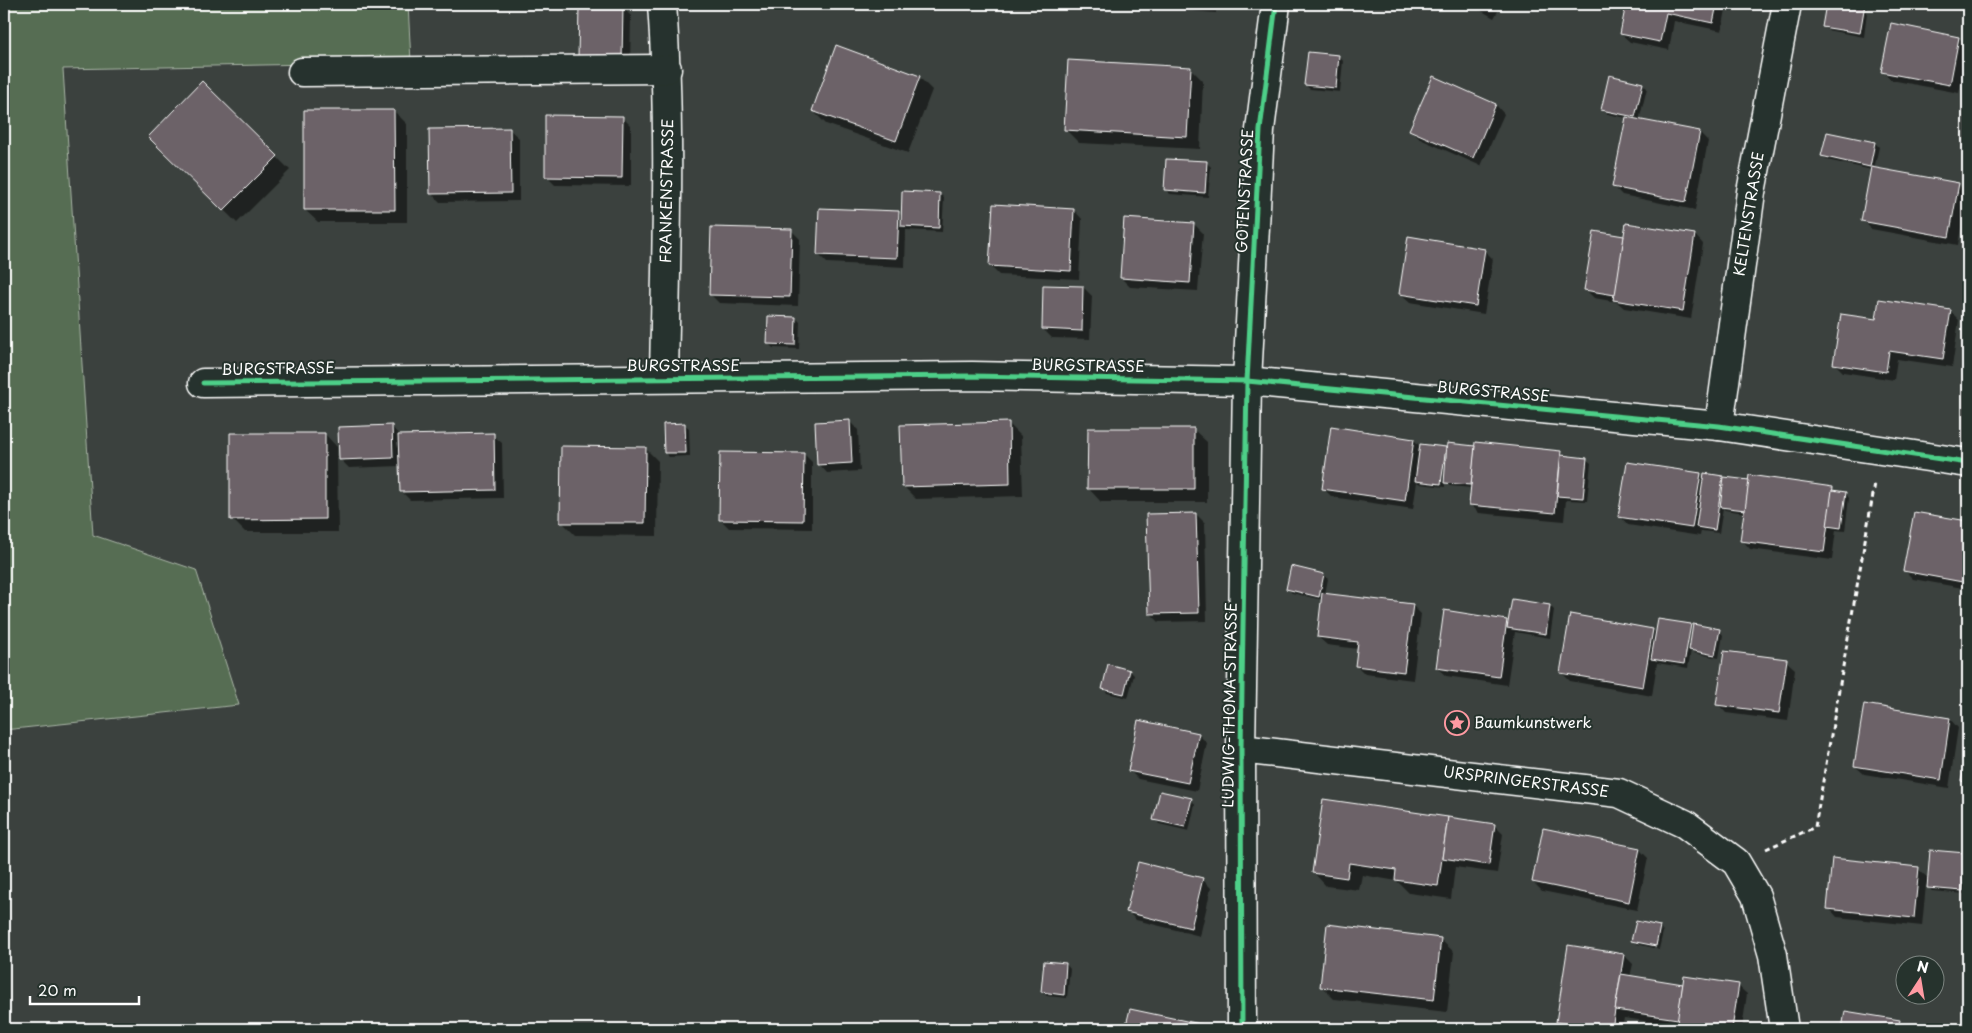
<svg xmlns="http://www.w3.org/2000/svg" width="1972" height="1033" viewBox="0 0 1972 1033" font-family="'Playpen Sans',sans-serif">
  <rect width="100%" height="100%" fill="#3b413e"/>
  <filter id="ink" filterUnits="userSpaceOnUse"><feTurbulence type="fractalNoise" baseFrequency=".02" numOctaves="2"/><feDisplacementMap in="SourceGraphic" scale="10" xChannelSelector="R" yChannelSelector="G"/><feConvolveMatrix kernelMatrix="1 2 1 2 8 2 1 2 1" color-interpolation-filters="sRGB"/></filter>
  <g filter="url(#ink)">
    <path fill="#566d52" stroke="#aab6a8" d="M4 4H408L411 62 63 69 93 535 196 570 239 705 4 730Z"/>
    <g fill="#0007">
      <path d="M1109 4H1216V13Z"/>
      <path d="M1470 4H1502L1494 18Z"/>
      <path d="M1627 4H1727L1722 31 1674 21 1669 50 1630 42 1621 34Z"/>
      <path d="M1828 4H1868L1864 37 1827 30 1823 26Z"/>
      <path d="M623 8 631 16 630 67H588Z"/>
      <path d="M1892 25 1959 38 1968 47 1959 93 1891 80 1883 71Z"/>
      <path d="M1309 53 1339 56 1343 61 1340 92 1310 89 1305 85Z"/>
      <path d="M1190 68 1203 81 1200 149 1079 143 1066 130Z"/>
      <path d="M919 77 932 90 908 153 826 124 813 111Z"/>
      <path d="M1434 77 1496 105 1504 114 1481 166 1420 139 1411 130Z"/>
      <path d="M202 83 290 170 237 223 150 137Z"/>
      <path d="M1642 84 1647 88 1639 121 1699 132 1708 141 1695 210 1622 195 1614 187 1627 118 1607 114 1603 110Z"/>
      <path d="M394 111 407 124V222H318L305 210Z"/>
      <path d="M622 117 631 126V186L555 185 546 176Z"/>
      <path d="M510 130 519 138V201L440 202 431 193Z"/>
      <path d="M1875 143 1879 147 1874 169 1958 184 1967 193 1958 245 1871 229 1863 220 1872 170 1827 160 1823 156Z"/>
      <path d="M1206 162 1211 167 1208 197 1170 194 1166 190Z"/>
      <path d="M940 194 944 198 942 232 906 230 905 267 827 263 819 255 898 212 903 217Z"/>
      <path d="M1074 210 1082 219 1079 279 999 275 990 266Z"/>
      <path d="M1194 224 1203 233 1198 291 1130 287 1121 278Z"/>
      <path d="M792 231 800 239 798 306 719 303 710 294Z"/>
      <path d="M1695 235 1703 244 1691 319 1624 308 1617 302 1594 298 1586 290 1625 237Z"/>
      <path d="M1484 250 1493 259 1484 314 1410 302 1401 294Z"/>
      <path d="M1083 287 1092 296 1090 339 1052 338 1043 329Z"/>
      <path d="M1950 311 1959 320 1952 367 1897 359 1894 380 1843 372 1834 363 1877 320Z"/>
      <path d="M796 318 800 322 799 349 773 348 769 344Z"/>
      <path d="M849 421 858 430 860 471 827 473 819 464Z"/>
      <path d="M1008 423 1021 436 1023 496 916 499 903 486Z"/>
      <path d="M684 424 689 428 690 456 669 457 665 453Z"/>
      <path d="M391 426 400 436 493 435 502 443 503 498 410 500 401 491V466L349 468 341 460Z"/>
      <path d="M1194 430 1207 442V502H1101L1089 489Z"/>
      <path d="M325 434 337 447 338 532H245L232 519Z"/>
      <path d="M1414 440 1421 447 1445 448 1448 451 1561 452 1565 457 1586 459 1591 463 1587 501 1566 500 1564 521 1479 513 1470 504 1472 488 1450 486 1445 482V487L1420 484 1417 482 1413 509 1332 497 1323 488Z"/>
      <path d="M645 448 658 461 657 536 575 535 562 522Z"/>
      <path d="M804 454 812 462V529L729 528 720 519Z"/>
      <path d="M1700 474 1704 479 1705 474 1750 481 1832 488 1836 492 1845 493 1849 498 1845 531 1836 530 1832 560 1750 549 1742 540 1745 513 1725 510 1723 508 1719 533 1701 531 1700 536 1628 525 1620 516Z"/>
      <path d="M1915 513 1968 523V589L1913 579 1905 571Z"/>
      <path d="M1196 514 1205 523 1207 621 1159 622 1150 613Z"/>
      <path d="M1324 575 1328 579 1325 594 1412 605 1421 614 1413 680 1365 674 1356 665 1358 649 1327 645 1318 637 1323 600 1292 593 1287 588Z"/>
      <path d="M1550 606 1554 610 1550 638 1515 632 1507 685 1446 676 1437 668 1445 612 1507 621 1509 623Z"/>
      <path d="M1691 625 1694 628 1719 630 1723 635 1719 658 1694 653 1691 650 1688 668 1657 663 1652 696 1570 681 1561 672 1653 630 1657 634Z"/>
      <path d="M1786 661 1795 669 1788 721 1726 713 1718 704Z"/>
      <path d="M1130 671 1134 675 1128 698 1107 693 1103 688Z"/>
      <path d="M1950 719 1958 728 1949 788 1864 774 1855 766Z"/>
      <path d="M1198 734 1207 743 1197 791 1138 779 1129 770Z"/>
      <path d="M1968 757V786L1963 781Z"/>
      <path d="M1191 800 1195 804 1189 831 1159 824 1155 819Z"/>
      <path d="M1324 801 1494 825 1503 834 1497 873 1455 867 1451 899 1409 893 1397 881 1362 875 1359 890 1326 886 1314 873Z"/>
      <path d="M1639 849 1648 858 1637 910 1542 891 1533 882Z"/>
      <path d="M1965 855 1968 858 1966 894 1932 891 1926 885 1922 926 1837 917 1829 908 1918 869 1929 879Z"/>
      <path d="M1139 864 1203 880 1211 888 1200 936 1136 920 1127 911Z"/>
      <path d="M1328 926 1441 940 1454 952 1447 1012 1334 999 1321 986Z"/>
      <path d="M1659 927 1660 929H1658L1654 948 1637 944 1633 940Z"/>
      <path d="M1660 929 1663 932 1659 949 1656 948Z"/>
      <path d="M1569 946 1624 955 1633 964 1630 977 1684 985 1738 986 1747 994 1742 1029H1677L1678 1026 1624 1018 1622 1029H1565L1558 1022Z"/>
      <path d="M1066 964 1070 969 1067 998 1047 996 1042 992Z"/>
      <path d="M1131 1010 1205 1027 1207 1029H1126Z"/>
      <path d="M1846 1012 1899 1021 1907 1029H1843Z"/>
    </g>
    <g fill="#6c6267" stroke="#fff">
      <path d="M1626 4H1717L1713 23 1666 13 1660 42 1620 34Z"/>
      <path d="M1826 4H1865L1860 33 1822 27Z"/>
      <path d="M579 6H623L622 59 578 58Z"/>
      <path d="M1891 23 1959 37 1950 85 1881 72Z"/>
      <path d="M836 45 920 76 896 141 812 111Z"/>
      <path d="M1308 52 1339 55 1336 88 1304 85Z"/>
      <path d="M1068 60 1191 67 1187 137 1064 130Z"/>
      <path d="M1609 75 1643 83 1635 117 1601 110Z"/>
      <path d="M1433 76 1496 104 1473 158 1409 130Z"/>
      <path d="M202 81 278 156 223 211 148 137Z"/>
      <path d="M304 110H394L395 210H304Z"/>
      <path d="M545 115 623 116 622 178 545 177Z"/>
      <path d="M1626 117 1700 131 1686 202 1612 187Z"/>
      <path d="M510 128 511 193 430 194 429 129Z"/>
      <path d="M1827 132 1875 142 1870 167 1821 156Z"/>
      <path d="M1166 159 1207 161 1205 193 1164 190Z"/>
      <path d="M1871 167 1959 183 1949 237 1861 221Z"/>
      <path d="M902 191 940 193 939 228 901 226Z"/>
      <path d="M993 204 1074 209 1071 271 989 266Z"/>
      <path d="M819 208 899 211 897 258 817 255Z"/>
      <path d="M1124 218 1194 223 1190 283 1120 278Z"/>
      <path d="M1626 223 1695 234 1683 311 1613 300Z"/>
      <path d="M711 227 792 229 790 297 709 295Z"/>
      <path d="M1594 231 1624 236 1615 295 1584 290Z"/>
      <path d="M1408 236 1485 249 1476 306 1399 294Z"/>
      <path d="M1043 285 1083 286 1082 331 1042 329Z"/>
      <path d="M1879 299 1951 310 1943 359 1889 351 1886 372 1833 364 1841 314 1876 319Z"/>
      <path d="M768 316 796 317 795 345 767 344Z"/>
      <path d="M850 420 852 463 817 465 815 422Z"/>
      <path d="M1009 422 1010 484 902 487 900 425Z"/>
      <path d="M685 423 686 453H664L663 424Z"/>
      <path d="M392 425 393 458 339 460 338 427Z"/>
      <path d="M1331 426 1414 439 1405 501 1322 489Z"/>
      <path d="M1088 428H1194V489H1087Z"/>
      <path d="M230 433H325V519L230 520Z"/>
      <path d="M494 433 495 490 400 492 398 435Z"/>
      <path d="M1475 442 1561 451 1555 513 1469 505Z"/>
      <path d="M1447 443 1475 446 1471 485 1444 483Z"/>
      <path d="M1420 444 1446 447 1441 484 1415 481Z"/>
      <path d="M561 446 646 447 645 523H560Z"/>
      <path d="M720 452 804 453 803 521 719 520Z"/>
      <path d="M1561 455 1587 458 1583 498 1557 496Z"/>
      <path d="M1627 462 1701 473 1692 528 1618 517Z"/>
      <path d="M1704 473 1723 476 1715 530 1696 527Z"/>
      <path d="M1749 475 1833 487 1824 552 1740 541Z"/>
      <path d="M1724 477 1749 480 1745 510 1720 507Z"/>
      <path d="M1832 490 1846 492 1841 528 1827 526Z"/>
      <path d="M1914 512 1968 521V583L1903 571Z"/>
      <path d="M1196 513 1199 613 1149 614 1146 514Z"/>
      <path d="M1291 566 1324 574 1319 597 1286 589Z"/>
      <path d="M1322 593 1413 604 1404 672 1355 666 1358 642 1317 637Z"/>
      <path d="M1512 599 1550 605 1546 634 1507 628Z"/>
      <path d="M1444 610 1507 620 1499 677 1436 668Z"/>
      <path d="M1570 614 1653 629 1643 687 1560 673Z"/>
      <path d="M1658 619 1691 624 1684 664 1651 659Z"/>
      <path d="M1693 624 1720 629 1715 655 1689 650Z"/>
      <path d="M1724 651 1787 659 1779 713 1716 705Z"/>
      <path d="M1108 664 1130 670 1124 694 1102 689Z"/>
      <path d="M1864 704 1950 718 1941 780 1854 766Z"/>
      <path d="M1138 720 1199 733 1188 783 1128 771Z"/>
      <path d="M1968 752V783L1961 781Z"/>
      <path d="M1160 791 1192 798 1185 827 1153 820Z"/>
      <path d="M1323 799 1448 817 1438 886 1395 880 1396 870 1349 863 1347 878 1312 873Z"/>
      <path d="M1448 817 1495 824 1489 865 1442 858Z"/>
      <path d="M1543 828 1640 848 1629 902 1532 882Z"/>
      <path d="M1930 850 1966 853 1963 891 1927 888Z"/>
      <path d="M1832 858 1919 867 1914 918 1827 909Z"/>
      <path d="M1138 862 1203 878 1191 928 1126 912Z"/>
      <path d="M1636 921 1660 926 1656 946 1631 941Z"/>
      <path d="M1327 924 1441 938 1434 1000 1320 987Z"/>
      <path d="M1568 945 1624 954 1612 1029H1599L1556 1022Z"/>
      <path d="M1044 961 1066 963 1064 995 1041 992Z"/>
      <path d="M1621 974 1683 984 1678 1019 1615 1010Z"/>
      <path d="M1684 976 1739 984 1732 1029H1676Z"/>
      <path d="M1130 1009 1205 1025 1204 1029H1125Z"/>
      <path d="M1845 1011 1900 1020 1898 1029H1842Z"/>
    </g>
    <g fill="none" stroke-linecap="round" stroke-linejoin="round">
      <defs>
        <g id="street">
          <path d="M662 4C671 129 666 253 664 378"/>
          <path d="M302 72 667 69"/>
          <path d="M203 383 972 376 1247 381 1719 426 1968 463"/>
          <path d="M1719 426 1751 192 1787 4"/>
          <path d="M1241 749 1619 793 1685 824 1736 862 1756 896 1773 955 1784 1029"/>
          <path d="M1242 1029 1241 749 1247 381 1260 130 1276 4"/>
        </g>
      </defs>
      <use href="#street" stroke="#fff" stroke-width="31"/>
      <path stroke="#fff" stroke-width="3" stroke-dasharray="5 4" stroke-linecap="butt" d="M1766 849 1815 827 1875 483"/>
      <use href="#street" stroke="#26332d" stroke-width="28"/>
      <defs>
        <g id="cycleway">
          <path d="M203 383 972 376 1247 381 1719 426 1968 463"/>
          <path d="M1242 1029 1241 749 1247 381 1260 130 1276 4"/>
        </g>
      </defs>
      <use href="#cycleway" stroke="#26332d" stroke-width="8"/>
      <use href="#cycleway" stroke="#4dcf88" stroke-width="5"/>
    </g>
  </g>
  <defs>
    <symbol id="sight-ring" viewBox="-11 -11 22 22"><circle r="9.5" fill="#26332d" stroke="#ff9aa2" stroke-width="1.5"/><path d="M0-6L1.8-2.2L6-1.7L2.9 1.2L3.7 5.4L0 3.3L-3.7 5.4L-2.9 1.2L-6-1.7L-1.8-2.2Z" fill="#ff9aa2"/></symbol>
  </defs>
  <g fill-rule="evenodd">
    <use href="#sight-ring" x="1443" y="709" width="28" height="28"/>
  </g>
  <g text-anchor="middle" stroke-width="4" stroke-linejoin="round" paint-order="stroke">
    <g font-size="15" fill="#fff" stroke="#26332d">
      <text transform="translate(667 191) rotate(-89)" y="5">FRANKENSTRASSE</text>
      <text transform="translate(1245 191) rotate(-87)" y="5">GOTENSTRASSE</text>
      <text transform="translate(1749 214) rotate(-81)" y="5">KELTENSTRASSE</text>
      <text x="683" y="371">BURGSTRASSE</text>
      <text transform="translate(1088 366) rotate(1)" y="5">BURGSTRASSE</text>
      <text transform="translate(278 369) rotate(-1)" y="5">BURGSTRASSE</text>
      <text transform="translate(1493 392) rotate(5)" y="5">BURGSTRASSE</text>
      <text transform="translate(1230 705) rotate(-89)" y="5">LUDWIG-THOMA-STRASSE</text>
      <text transform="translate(1526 782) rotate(7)" y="5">URSPRINGERSTRASSE</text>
    </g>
    <g font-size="15" fill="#fff" stroke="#26332d" text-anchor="start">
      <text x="1474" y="728">Baumkunstwerk</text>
    </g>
  </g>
  <rect width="1972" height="1033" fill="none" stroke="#26332d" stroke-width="20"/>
  <rect x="10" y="10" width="1952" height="1013" fill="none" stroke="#fff" stroke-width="2" filter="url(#ink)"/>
  <g transform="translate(1920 980) rotate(12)"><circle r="24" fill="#26332d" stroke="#7d8581"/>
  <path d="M0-4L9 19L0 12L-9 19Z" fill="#ff9aa2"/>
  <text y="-8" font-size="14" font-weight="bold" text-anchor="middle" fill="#ffffff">N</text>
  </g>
  <path d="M30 996v8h109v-8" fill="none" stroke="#ffffff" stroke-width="2.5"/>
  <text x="38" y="996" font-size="15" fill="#ffffff" stroke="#26332d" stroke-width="4" paint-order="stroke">20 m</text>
</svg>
